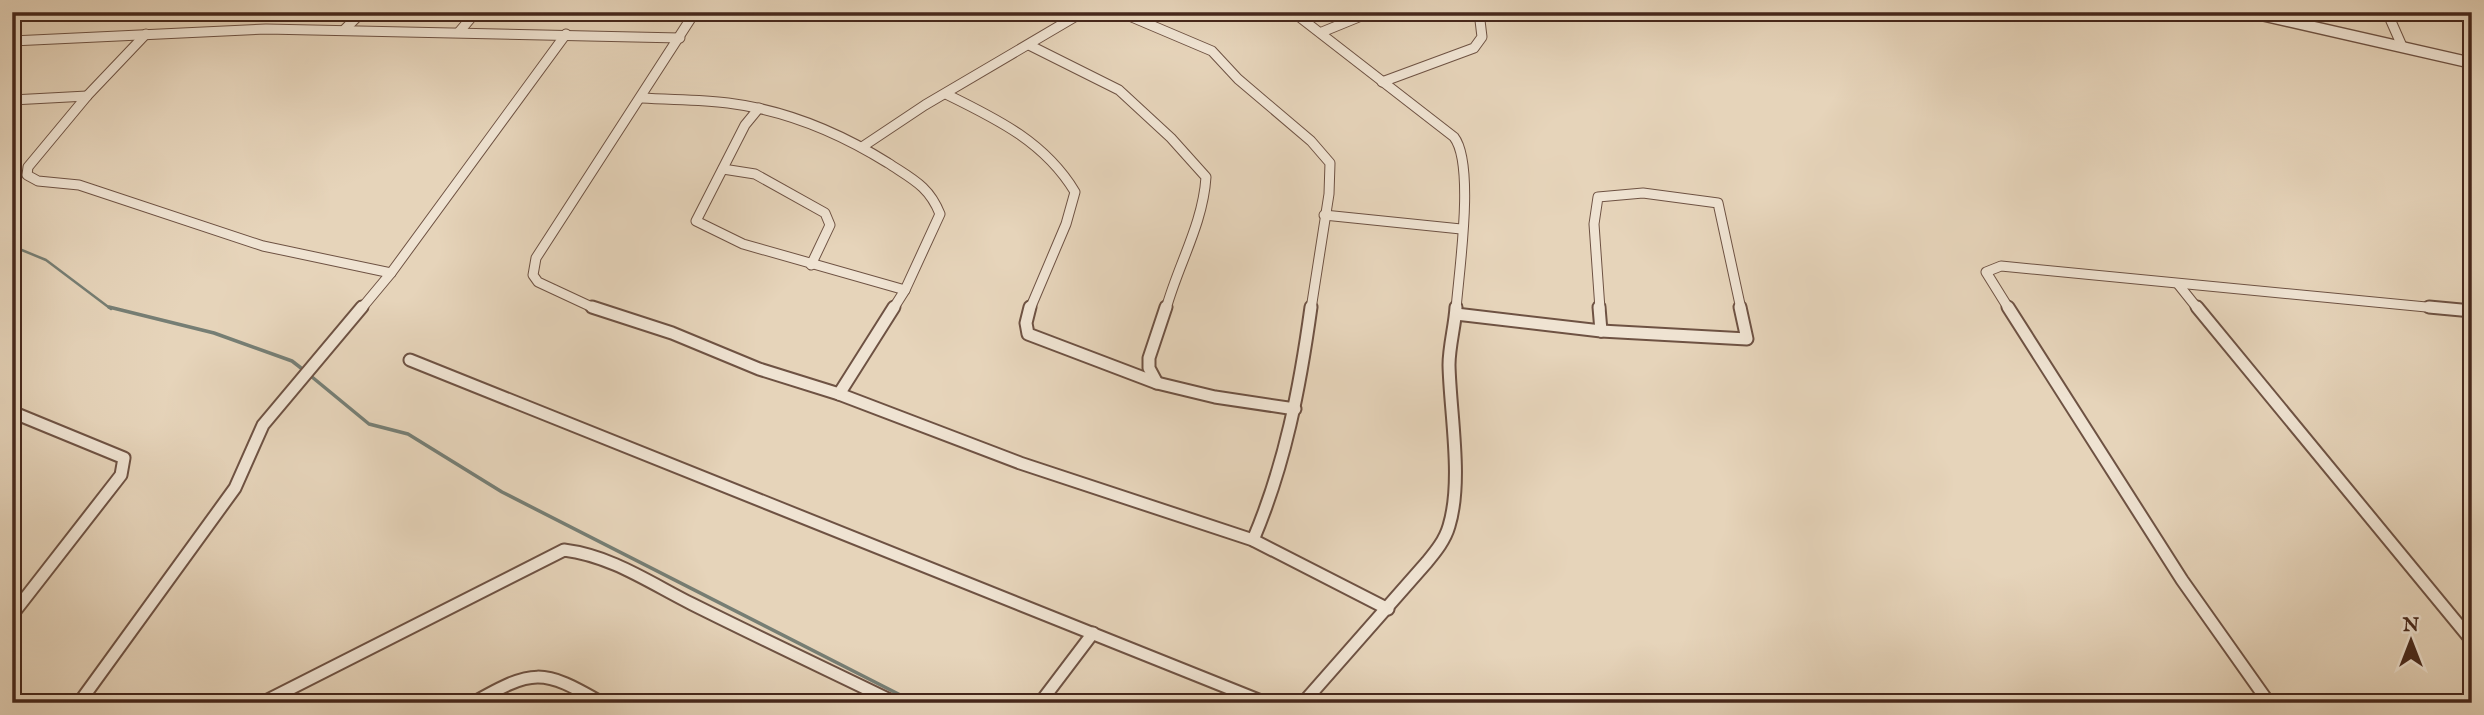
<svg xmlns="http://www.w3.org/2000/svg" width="2484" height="715" viewBox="0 0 2484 715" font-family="'IM FELL English',serif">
  <rect width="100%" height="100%" fill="#e6d4ba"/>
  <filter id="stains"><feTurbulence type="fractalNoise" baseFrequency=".00286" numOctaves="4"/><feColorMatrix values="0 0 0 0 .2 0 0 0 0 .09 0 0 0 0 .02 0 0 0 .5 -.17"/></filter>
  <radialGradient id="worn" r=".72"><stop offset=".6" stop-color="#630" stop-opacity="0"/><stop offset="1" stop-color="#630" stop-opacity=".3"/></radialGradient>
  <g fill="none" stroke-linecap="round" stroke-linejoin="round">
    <path stroke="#767e74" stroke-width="2.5" d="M12 246 46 260 111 309"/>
    <g stroke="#767e74" stroke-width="3.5">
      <path d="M109 307 214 333 292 361 301 368"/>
      <path d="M312 377 369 424 408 434 502 492 916 703"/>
    </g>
    <defs>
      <g id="minor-far1">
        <path d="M1120 12 1212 51 1238 79 1311 141 1330 163 1329 194 1311 309"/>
        <path d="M1293 12 1454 137C1475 164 1459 271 1456 309"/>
        <path d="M2387 12 2402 46"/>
        <path d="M345 29 362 12"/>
        <path d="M459 32 476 12"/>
        <path d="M1322 32 1371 12"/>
        <path d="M146 34 87 96 28 167 27 175 38 181 79 185 263 246 391 273"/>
        <path d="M12 41 266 29 680 38"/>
        <path d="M1029 45 1119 90 1171 138 1206 177C1203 224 1178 265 1166 309"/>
        <path d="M1382 82 1474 48 1482 37 1479 12"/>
        <path d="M946 94C997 119 1045 142 1075 192L1066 224 1030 309"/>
        <path d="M642 98C670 100 700 99 728 103 785 110 840 133 888 163 912 179 929 186 940 214L905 290 893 309"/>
        <path d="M12 100 87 96"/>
        <path d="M759 108 745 125 696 221 743 244 905 290"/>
        <path d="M862 147 925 105 1083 12"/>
        <path d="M723 169 755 174 825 213 830 225 811 265"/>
        <path d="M1324 215 1461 229"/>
        <path d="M2178 284 2198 309"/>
        <path d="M361 309 391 273 566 34"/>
        <path d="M596 309 538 282 533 275 536 258 695 12"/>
        <path d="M1600 309 1594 224 1598 197 1643 193 1718 203 1741 309"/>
        <path d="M2009 309 1986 272 2001 266 2447 309"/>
      </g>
      <g id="minor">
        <path d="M592 307 672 333 759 369 839 394 1020 463 1253 540 1388 609"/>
        <path d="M1030 307 1026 323 1028 334 1157 383 1215 397 1295 409"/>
        <path d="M1599 307 1601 331"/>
        <path d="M2008 307 2182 580 2269 703"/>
        <path d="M2197 307 2472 641"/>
        <path d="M2429 307 2472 311"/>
        <path d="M1456 314 1601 331"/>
        <path d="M1601 331 1747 339 1740 307"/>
        <path d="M410 360 1266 703"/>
        <path d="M1157 383 1149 368V358L1166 307"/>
        <path d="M839 394 894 307"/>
        <path d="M12 412 124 458 121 475 12 615"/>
        <path d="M1253 540C1285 465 1300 387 1311 307"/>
        <path d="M79 703 235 488 263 425 362 307"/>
        <path d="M262 703 564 550C612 556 650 583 692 604 760 638 828 670 896 703"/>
        <path d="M473 703C533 669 542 668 602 703"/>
        <path d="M1040 703 1093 633"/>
        <path d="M1303 703 1427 562C1436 551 1445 540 1449 526 1463 480 1450 413 1449 365 1449 346 1455 326 1456 307"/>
      </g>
      <path id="tertiary" d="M2248 12 2472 63"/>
    </defs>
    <use href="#minor-far1" stroke="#6e5243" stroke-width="11"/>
    <use href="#minor" stroke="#6e5243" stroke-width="15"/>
    <use href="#tertiary" stroke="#6e5243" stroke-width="13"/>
    <use href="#minor-far1" stroke="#efe3d2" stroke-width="9"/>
    <use href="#minor" stroke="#efe3d2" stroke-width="11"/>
    <use href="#tertiary" stroke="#efe3d2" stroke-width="10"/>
  </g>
  <rect width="2484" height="715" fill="none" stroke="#e6d4ba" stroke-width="42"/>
  <rect x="14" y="14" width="2456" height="687" fill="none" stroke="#46271b" stroke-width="3.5"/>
  <rect x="21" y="21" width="2442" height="673" fill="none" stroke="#46271b" stroke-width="2"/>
  <g transform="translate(2411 641)" stroke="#efe3d2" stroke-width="5" paint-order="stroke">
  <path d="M0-5L12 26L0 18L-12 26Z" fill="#46271b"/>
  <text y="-10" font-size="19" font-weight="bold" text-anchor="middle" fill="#46271b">N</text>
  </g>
  <rect width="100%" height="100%" filter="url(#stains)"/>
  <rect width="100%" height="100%" fill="url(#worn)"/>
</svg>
